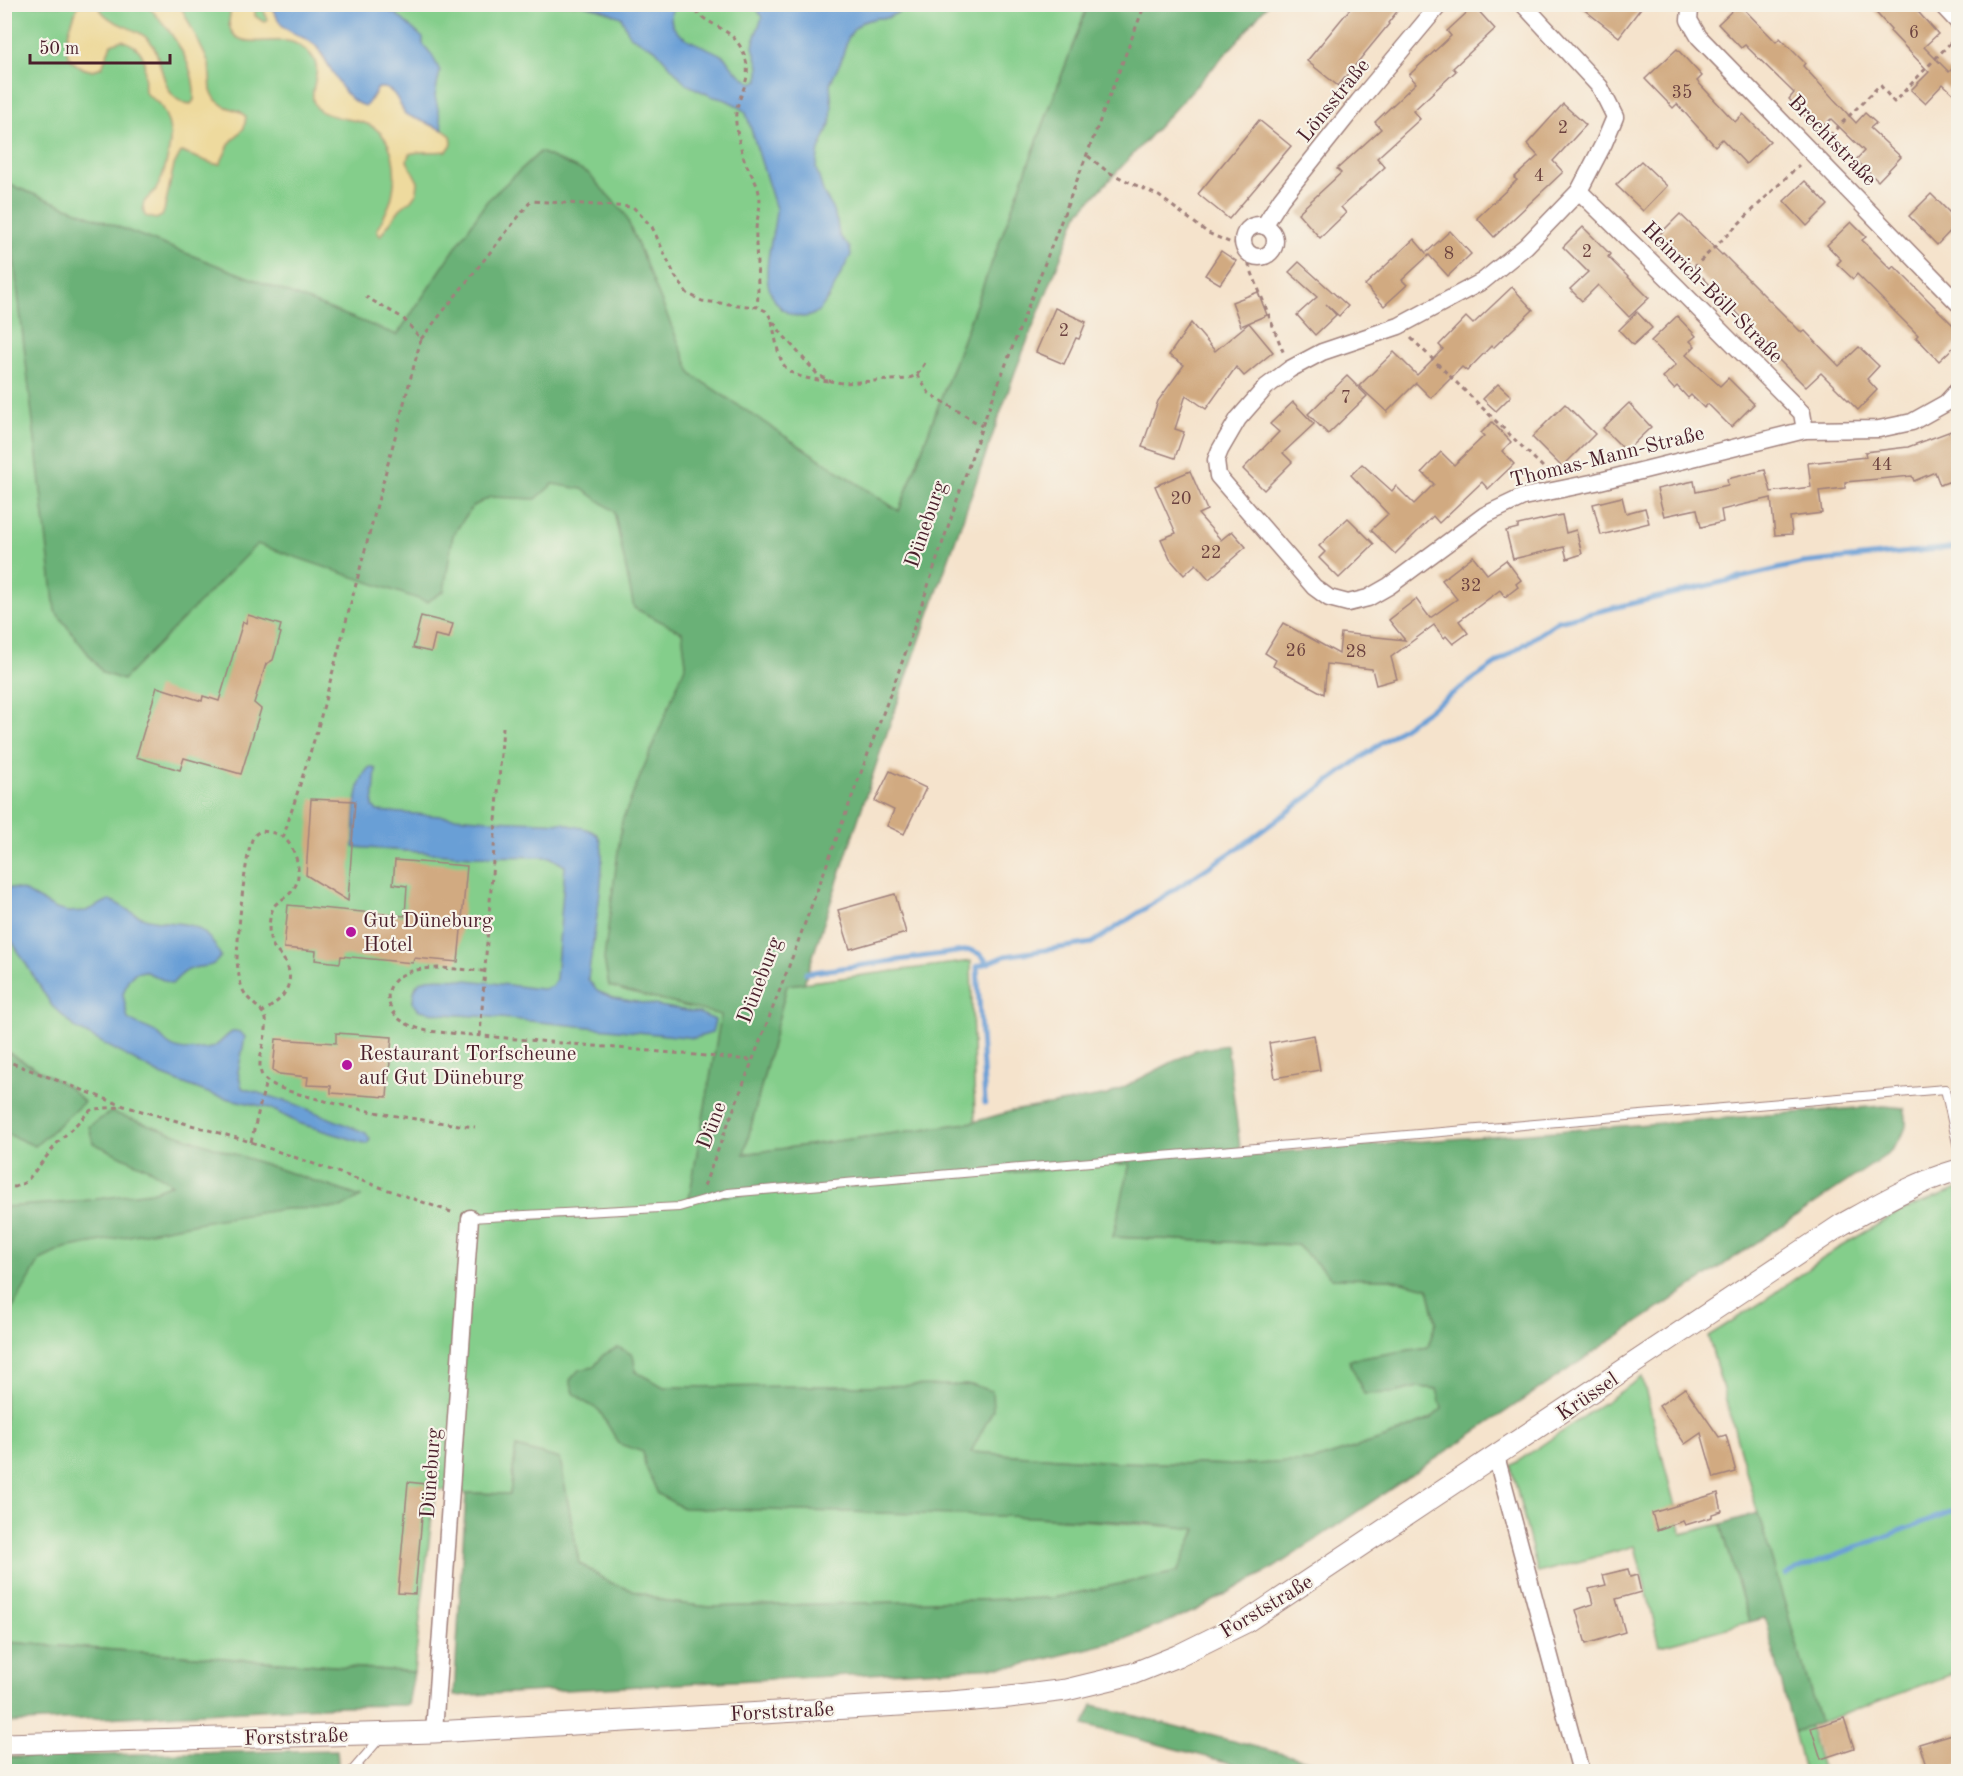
<svg xmlns="http://www.w3.org/2000/svg" width="1963" height="1776" viewBox="0 0 1963 1776" font-family="'Old Standard TT',serif">
  <rect width="100%" height="100%" fill="#f7f3e8"/>
  <filter id="ink" filterUnits="userSpaceOnUse"><feTurbulence type="fractalNoise" baseFrequency=".0167" numOctaves="2"/><feDisplacementMap in="SourceGraphic" scale="12" xChannelSelector="R" yChannelSelector="G"/><feConvolveMatrix kernelMatrix="1 2 1 2 8 2 1 2 1" color-interpolation-filters="sRGB"/></filter>
  <filter id="wash" filterUnits="userSpaceOnUse"><feTurbulence type="fractalNoise" baseFrequency=".008" numOctaves="4" result="noise"/><feDisplacementMap in="SourceGraphic" scale="24" xChannelSelector="R" yChannelSelector="G"/><feGaussianBlur stdDeviation="1.35" result="paint"/><feColorMatrix in="noise" values="0 0 0 0 0 0 0 0 0 0 0 0 0 0 0 0 0 1.4 0 .05"/><feComposite in="paint" operator="in"/></filter>
  <g filter="url(#wash)">
    <rect width="100%" height="100%" fill="#f5e3cc"/>
    <g fill="#84ce8b" stroke="#67765b" stroke-width="1.5">
      <path d="M4 5H1088L899 511 690 1199 1131 1163 1113 1237 1297 1245 1332 1278 1390 1279 1428 1288 1436 1322 1428 1347 1350 1360 1394 1393 1418 1387 1438 1389 1442 1409 1430 1419 1388 1437 1313 1461 1236 1465 1117 1462 970 1452 1036 1517 1196 1528 1178 1572 1053 1598 709 1607 668 1602 608 1582 579 1563 560 1459 516 1447 510 1494 466 1493 435 1489 414 1672 5 1642Z"/>
      <path d="M971 961 975 1122 744 1154 787 985Z"/>
      <path d="M1958 1189V1672L1820 1723 1772 1564 1708 1336 1764 1301 1835 1250 1899 1212Z"/>
      <path d="M1642 1377 1682 1534 1721 1524 1749 1622 1660 1646 1635 1546 1538 1573 1511 1466Z"/>
      <path d="M1809 1727 1823 1771H1804L1794 1732Z"/>
    </g>
    <g fill="#6bb177" stroke="#5a6851" stroke-width="1.5">
      <path d="M1088 5H1267L1242 36 1078 214 1015 372 882 747 804 983 787 985 744 1154 974 1122 1012 1111 1108 1095 1196 1050 1227 1045 1241 1155 1884 1106 1904 1108C1911 1129 1901 1138 1888 1154L1275 1567 1195 1611 1125 1639 1018 1666 454 1696 466 1493 510 1494 516 1447 560 1459 579 1563 608 1582 668 1602 709 1607 1053 1598 1177 1572 1196 1529 1146 1523 1036 1517 683 1508 658 1494 645 1465 643 1452 619 1444 599 1410 586 1403 574 1393 570 1380 579 1370 594 1367 603 1355 618 1347 633 1355 636 1372 664 1387 974 1385 992 1391 993 1410 971 1452 1117 1462 1236 1465 1313 1461 1388 1437 1430 1419 1442 1409 1437 1389 1418 1387 1394 1393 1364 1394 1349 1360 1428 1347 1436 1322 1428 1288 1390 1279 1332 1278 1297 1245 1113 1237 1130 1163 689 1199 721 1015 628 992 609 986 604 959 622 821 686 664 682 632 634 608 614 511 582 489 553 484 536 499 490 497 472 507 453 535 444 591 427 602 257 544 123 680 103 673 55 611 5 183 397 335 487 201 540 152 588 173 625 214 692 375 899 511Z"/>
      <path d="M4 1050 70 1088 84 1102 35 1146 5 1133Z"/>
      <path d="M111 1112 361 1197 341 1208 285 1209 213 1220 65 1248 40 1260 5 1322V1207L73 1202 151 1192 172 1184 151 1170 93 1143 89 1126Z"/>
      <path d="M1758 1513 1820 1723 1794 1732 1765 1618 1749 1622 1721 1524Z"/>
      <path d="M5 1642 414 1672 408 1705 343 1706 5 1723Z"/>
      <path d="M1093 1705 1349 1771H1261L1084 1725Z"/>
      <path d="M337 1750 338 1763 335 1771H5V1757Z"/>
    </g>
    <g fill="#eeda9e" stroke="#9c7c64" stroke-width="1.5">
      <path d="M78 5H98C107 27 140 25 153 45 164 64 161 102 191 104L194 100C197 65 170 29 147 5H180L209 63 211 91 216 100 224 106 241 112 246 117 244 128 230 143 220 164H214L181 152 174 165 164 211 162 216 156 219 145 216C139 199 148 201 156 189 163 180 170 151 170 139 171 129 167 117 162 108 158 101 150 98 145 92 143 67 152 51 122 40L111 44 102 67C93 71 87 71 79 66 55 53 72 24 78 5Z"/>
      <path d="M232 5H255V16L264 22 267 20 264 10 260 5H271L280 23 288 30 307 39 316 46 334 74 371 100 378 88C394 85 399 103 405 114L443 130 451 136 452 144 447 151C434 153 421 150 409 154L407 161 418 182 417 192 411 200 400 209 380 236 377 229C382 220 388 210 391 200 398 174 396 136 367 124 354 119 329 118 319 110 300 92 333 68 304 49 301 47 296 43 292 42 274 36 232 53 229 23 229 17 231 10 232 5Z"/>
    </g>
    <g fill="#699fd6" stroke="#5a5f80" stroke-width="1.5">
      <path d="M271 5H377L381 8 396 14 423 38V44L432 55 440 71 435 96 443 130 405 114C399 103 394 85 378 88L366 106C342 103 331 63 317 47 307 36 292 36 282 25 277 20 275 11 271 5Z"/>
      <path d="M583 5H674C659 37 702 43 721 55 727 58 730 64 734 69 739 74 746 79 752 83L759 80V66L753 47 755 36 762 18 755 5H913L887 18H877L862 22 854 29 848 38 841 61 830 84 832 107 831 122 819 150 816 168 824 194 831 205 837 222 839 235 850 248 851 255C847 263 842 271 838 280 827 301 817 327 788 313 777 307 770 295 768 283 764 259 775 233 776 209L746 113 738 106 726 100 711 96 686 84 655 49 630 36 621 17 600 9Z"/>
      <path d="M370 767 376 769 373 806 377 811 491 820 564 823C574 828 591 827 598 836 611 852 590 954 588 979L597 991 614 998 699 1013 715 1020 712 1033 695 1038 490 1017 442 1014 419 1010 413 1003C413 994 414 983 424 980 439 973 523 988 544 989L552 986 556 979 565 866 550 857 472 856 354 847C355 826 353 780 370 767Z"/>
      <path d="M5 887 22 890 56 909 68 912 86 911 109 900C121 904 130 913 142 917 179 930 198 911 221 956 209 972 206 963 191 969 183 971 178 978 172 984L144 971 135 973 128 980 123 994 128 1019C136 1025 144 1026 153 1031 158 1033 163 1039 167 1043 177 1051 190 1051 202 1049 209 1049 215 1047 219 1043 229 1035 234 1024 245 1037L238 1072 242 1088 295 1104 366 1133 370 1140 367 1144 298 1123 270 1108 216 1096 161 1075 77 1029 52 1006 5 930Z"/>
    </g>
    <g fill="none" stroke-linecap="round" stroke-linejoin="round">
      <g stroke="#699fd6" stroke-width="5">
        <path d="M806 973 970 950 980 954 988 963 1005 956 1092 943 1244 844 1388 738 1558 621 1803 563 1958 547"/>
        <path d="M985 1103 977 966 988 963"/>
        <path d="M1786 1574 1958 1509"/>
      </g>
    </g>
    <g id="blocks">
      <g fill="#d1aa81">
        <path d="M1354 4H1403L1388 23 1389 24 1338 86 1307 61Z"/>
        <path d="M1577 4H1644L1619 37Z"/>
        <path d="M1739 4 1776 42 1780 38 1805 63 1803 66 1856 123 1865 113 1876 123 1870 128 1901 157 1878 181 1856 160 1864 151 1831 119 1818 130 1789 99 1794 93 1745 45 1741 48 1718 24Z"/>
        <path d="M1868 4H1911L1938 34 1924 47 1949 72 1959 62V99L1943 84 1925 103 1911 90 1929 72 1890 31 1891 29Z"/>
        <path d="M1474 6 1495 29 1453 68 1456 71 1413 111 1420 119 1377 158 1385 167 1341 207 1346 213 1320 238 1298 213 1341 173 1337 169 1381 129 1375 122 1416 83 1409 75 1451 36 1447 31Z"/>
        <path d="M1677 49 1702 76 1697 81 1735 122 1743 114 1770 141 1746 164 1722 139 1715 146 1677 104 1673 108 1645 79Z"/>
        <path d="M1563 104 1586 125 1553 161 1563 172 1494 237 1477 218 1517 180 1514 178 1538 156 1527 144Z"/>
        <path d="M1259 120 1291 146 1229 219 1198 194Z"/>
        <path d="M1641 161 1667 186 1643 211 1616 185Z"/>
        <path d="M1805 181 1828 205 1807 226 1784 201Z"/>
        <path d="M1931 194 1959 222 1937 245 1909 216Z"/>
        <path d="M1680 214 1722 255 1723 254 1802 333 1805 331 1839 366 1859 347 1879 366 1867 379 1877 390 1858 410 1821 373 1806 387 1777 358 1779 356 1684 258 1683 259 1659 235Z"/>
        <path d="M1851 222 1866 237 1862 240 1891 269 1894 266 1959 331V342L1939 361 1916 337 1918 335 1857 274 1853 279 1837 264 1841 260 1827 245Z"/>
        <path d="M1583 227 1610 254 1608 257 1649 298 1629 317 1598 285 1582 301 1570 289 1588 272 1563 247Z"/>
        <path d="M1450 231 1471 254 1448 276 1429 255 1402 280 1407 285 1384 306 1365 285 1414 239 1426 253Z"/>
        <path d="M1221 251 1236 261 1220 284 1205 275Z"/>
        <path d="M1299 262 1348 306 1339 316 1326 304 1336 315 1315 335 1297 315 1317 297 1289 272Z"/>
        <path d="M1512 287 1533 310 1493 348 1491 346 1467 371 1462 367 1431 398 1416 383 1387 412 1359 386 1394 352 1417 375 1443 349 1439 345 1466 317 1473 324Z"/>
        <path d="M1258 292 1267 315 1241 326 1232 302Z"/>
        <path d="M1055 308 1086 322 1079 339 1076 338 1064 364 1036 352Z"/>
        <path d="M1637 312 1652 328 1633 345 1619 330Z"/>
        <path d="M1677 316 1696 336 1690 341 1695 346 1686 355 1720 386 1728 378 1754 404 1731 427 1708 404 1704 408 1691 395 1688 398 1677 386 1674 389 1663 377 1676 365 1651 341Z"/>
        <path d="M1191 323 1215 351 1249 323 1273 352 1244 376 1236 367 1206 409 1186 395 1175 429 1184 432 1175 458 1142 447 1158 401 1184 365 1169 355Z"/>
        <path d="M1347 376 1367 396 1328 434 1308 414Z"/>
        <path d="M1498 384 1511 396 1496 411 1483 399Z"/>
        <path d="M1293 402 1314 424 1283 453 1292 462 1264 490 1243 469 1279 432 1270 424Z"/>
        <path d="M1629 403 1651 427 1626 451 1603 428Z"/>
        <path d="M1565 404 1595 434 1562 467 1532 437Z"/>
        <path d="M1492 422 1511 442 1502 451 1514 464 1488 489 1482 482 1439 523 1433 516 1395 554 1371 530 1388 514 1351 475 1362 464 1392 491 1396 486 1414 504 1434 484 1422 472 1441 452 1454 465 1484 436 1481 433Z"/>
        <path d="M1959 428V478L1940 485 1935 472 1914 481 1912 476 1845 482V488L1819 491 1822 513 1790 517 1792 534 1775 535 1771 498 1721 510 1723 522 1701 527 1697 509 1664 516 1657 489 1694 481 1696 492 1728 485 1727 479 1765 470 1771 492 1811 487 1808 463 1866 457 1865 452 1908 447Z"/>
        <path d="M1190 471 1207 510 1198 514 1221 540 1232 531 1246 547 1209 579 1196 564 1184 575 1170 559 1161 539 1176 533 1155 486Z"/>
        <path d="M1622 497 1626 513 1645 508 1649 523 1601 535 1593 504Z"/>
        <path d="M1562 515 1566 533 1576 530 1582 554 1567 559 1564 547 1513 559 1506 531 1518 528V525Z"/>
        <path d="M1348 518 1374 544 1339 578 1319 558 1325 552 1319 546Z"/>
        <path d="M1473 556 1487 574 1506 560 1521 580 1516 584 1518 587 1505 597 1500 590 1459 621 1468 633 1453 644 1446 636 1444 638 1434 625 1391 657 1397 679 1376 685 1372 669 1327 664 1324 694 1273 666 1276 660 1265 653 1283 623 1339 654 1341 633 1405 640 1389 620 1416 599 1430 618 1457 599 1442 580Z"/>
        <path d="M248 615 281 625 279 632 281 633 273 660 266 664 254 703 261 709 241 774 184 758 180 770 136 757 157 687 202 701 203 696 219 701 243 622 246 623Z"/>
        <path d="M421 616 453 624 449 638 435 635 431 652 413 648Z"/>
        <path d="M890 771 926 788 904 834 887 826 894 810 875 801Z"/>
        <path d="M311 799 355 801 348 901 306 875Z"/>
        <path d="M395 860 467 866 458 962 414 958 413 963 341 956 340 963 315 960 316 951 284 948 288 905 405 916 407 886 393 884Z"/>
        <path d="M895 894 906 933 850 949 838 910Z"/>
        <path d="M336 1033 392 1037 387 1097 331 1093V1086L307 1085 308 1077 279 1074 273 1070 276 1039 336 1043Z"/>
        <path d="M1314 1035 1320 1070 1275 1078 1269 1043Z"/>
        <path d="M1685 1388 1719 1437 1726 1435 1736 1472 1714 1478 1701 1433 1685 1444 1659 1406Z"/>
        <path d="M408 1482 425 1484 415 1594 398 1593Z"/>
        <path d="M1718 1493 1722 1511 1712 1514V1517L1685 1525 1683 1521 1657 1530 1652 1513Z"/>
        <path d="M1628 1569 1630 1577 1637 1575 1641 1592 1616 1599 1625 1632 1586 1644 1576 1610 1593 1604 1589 1589 1606 1585 1603 1575Z"/>
        <path d="M1844 1718 1854 1748 1821 1759 1811 1728Z"/>
        <path d="M1959 1732V1765L1938 1772H1928L1919 1744Z"/>
      </g>
    </g>
  </g>
  <g filter="url(#ink)">
    <use href="#blocks" fill-opacity="0" stroke="#a0817c" stroke-width="1.5"/>
    <g fill="none" stroke-linecap="round" stroke-linejoin="round">
      <defs>
        <g id="service">
          <path d="M470 1218 679 1207 728 1193 1945 1089 1958 1148"/>
          <path d="M351 1772 382 1736"/>
        </g>
        <g id="minor">
          <path d="M1523 4 1600 87 1615 117 1604 143 1579 191 1526 246 1483 281 1399 326 1322 352 1290 369 1266 387 1238 419 1220 450 1216 460 1218 476 1314 587 1329 598 1348 603 1368 598 1389 586 1485 515 1523 497 1596 482 1805 430 1879 429 1912 422 1946 403 1958 390"/>
          <path d="M1694 4 1690 10 1689 20 1699 37 1958 303"/>
          <path d="M1941 4 1958 22"/>
          <path d="M1579 191 1675 285 1802 413 1805 430"/>
          <circle cx="1259" cy="241" r="16"/>
          <path d="M1264 226 1281 199 1359 101 1440 4"/>
          <path d="M1496 1456 1581 1772"/>
          <path d="M434 1732 470 1218"/>
        </g>
        <path id="tertiary" d="M4 1744 434 1732 951 1702 1009 1697 1066 1690 1132 1674 1177 1656 1246 1622 1841 1225C1879 1204 1916 1182 1958 1170"/>
      </defs>
      <use href="#service" stroke="#a0817c" stroke-width="10"/>
      <use href="#minor" stroke="#a0817c" stroke-width="19"/>
      <use href="#tertiary" stroke="#a0817c" stroke-width="23"/>
      <g stroke="#a0817c" stroke-width="3" stroke-dasharray="4.5 4.5" stroke-linecap="butt">
        <path d="M690 4C706 29 734 24 745 57 754 84 733 99 736 123 737 135 741 148 744 159 748 170 757 181 759 193 762 206 757 216 756 229 755 255 760 281 757 307"/>
        <path d="M4 124H7"/>
        <path d="M1823 142 1880 85 1894 102 1955 38"/>
        <path d="M1088 156 1108 172 1159 196 1208 233 1231 243H1244"/>
        <path d="M1252 255 1249 265 1284 354"/>
        <path d="M1687 274 1799 165"/>
        <path d="M772 321C781 364 777 377 828 381"/>
        <path d="M1411 338 1550 474"/>
        <path d="M421 339 531 201 633 207 652 227 675 276 687 293 702 301 757 307 766 311 782 334 818 375 830 381 842 383 907 379 917 375 927 360"/>
        <path d="M917 375 929 393 982 426"/>
        <path d="M283 838 317 731 421 339 403 318 366 297"/>
        <path d="M484 971C461 970 435 965 412 971 389 977 380 998 397 1017 405 1025 417 1028 427 1031L751 1060"/>
        <path d="M261 1013C280 1002 297 986 286 963 282 956 275 951 272 944 267 933 269 916 274 906 279 900 288 897 292 891 304 877 297 849 284 838 278 833 269 832 262 831 259 832 256 833 254 836 245 847 237 943 237 961 238 970 239 979 242 988 247 1001 259 1006 265 1016 272 1032 249 1069 267 1081 280 1090 299 1094 314 1098 367 1113 421 1120 475 1127"/>
        <path d="M480 1036 503 727"/>
        <path d="M4 1060 124 1106 251 1142 454 1213"/>
        <path d="M251 1142 266 1081"/>
        <path d="M4 1186 15 1187 26 1182 59 1141 92 1109 122 1107"/>
        <path d="M704 1186 789 966 904 657 982 426 1145 4"/>
      </g>
      <use href="#service" stroke="#fff" stroke-width="8"/>
      <use href="#minor" stroke="#fff" stroke-width="16"/>
      <use href="#tertiary" stroke="#fff" stroke-width="21"/>
    </g>
  </g>
  <g fill="#b5179e" stroke="#f7f3e8" stroke-width="2">
    <circle cx="351" cy="932" r="6"/>
    <circle cx="347" cy="1065" r="6"/>
  </g>
  <g text-anchor="middle" stroke-width="4.5" stroke-linejoin="round" paint-order="stroke">
    <g font-size="18" fill="#6c4240">
      <text x="1914" y="38">6</text>
      <text x="1682" y="98">35</text>
      <text x="1563" y="133">2</text>
      <text x="1539" y="181">4</text>
      <text x="1587" y="257">2</text>
      <text x="1449" y="259">8</text>
      <text x="1064" y="336">2</text>
      <text x="1346" y="403">7</text>
      <text x="1882" y="470">44</text>
      <text x="1181" y="504">20</text>
      <text x="1211" y="558">22</text>
      <text x="1471" y="591">32</text>
      <text x="1296" y="656">26</text>
      <text x="1356" y="657">28</text>
    </g>
    <g font-size="21" fill="#4a1f2b" stroke="#f7f3e8">
      <text transform="translate(1333 100) rotate(-51)" y="7">Lönsstraße</text>
      <text transform="translate(1833 140) rotate(46)" y="7">Brechtstraße</text>
      <text transform="translate(1713 292) rotate(45)" y="7">Heinrich-Böll-Straße</text>
      <text transform="translate(1607 456) rotate(-14)" y="7">Thomas-Mann-Straße</text>
      <text transform="translate(925 524) rotate(-71)" y="7">Düneburg</text>
      <text transform="translate(759 980) rotate(-69)" y="7">Düneburg</text>
      <text transform="translate(711 1125) rotate(-69)" y="7">Düne</text>
      <text transform="translate(1587 1396) rotate(-34)" y="7">Krüssel</text>
      <text transform="translate(430 1473) rotate(-86)" y="7">Düneburg</text>
      <text transform="translate(1266 1606) rotate(-31)" y="7">Forststraße</text>
      <text transform="translate(782 1711) rotate(-3)" y="7">Forststraße</text>
      <text transform="translate(296 1736) rotate(-2)" y="7">Forststraße</text>
    </g>
    <g font-size="21" fill="#4a1f2b" stroke="#f7f3e8" text-anchor="start">
      <text x="363" y="927">Gut Düneburg<tspan x="363" dy="24">Hotel</tspan></text>
      <text x="359" y="1060">Restaurant Torfscheune<tspan x="359" dy="24">auf Gut Düneburg</tspan></text>
    </g>
  </g>
  <rect width="1963" height="1776" fill="none" stroke="#f7f3e8" stroke-width="24"/>
  <path d="M30 54v9h140v-9" fill="none" stroke="#4a1f2b" stroke-width="3"/>
  <text x="39" y="54" font-size="18" fill="#4a1f2b" stroke="#f7f3e8" stroke-width="4.5" paint-order="stroke">50 m</text>
</svg>
